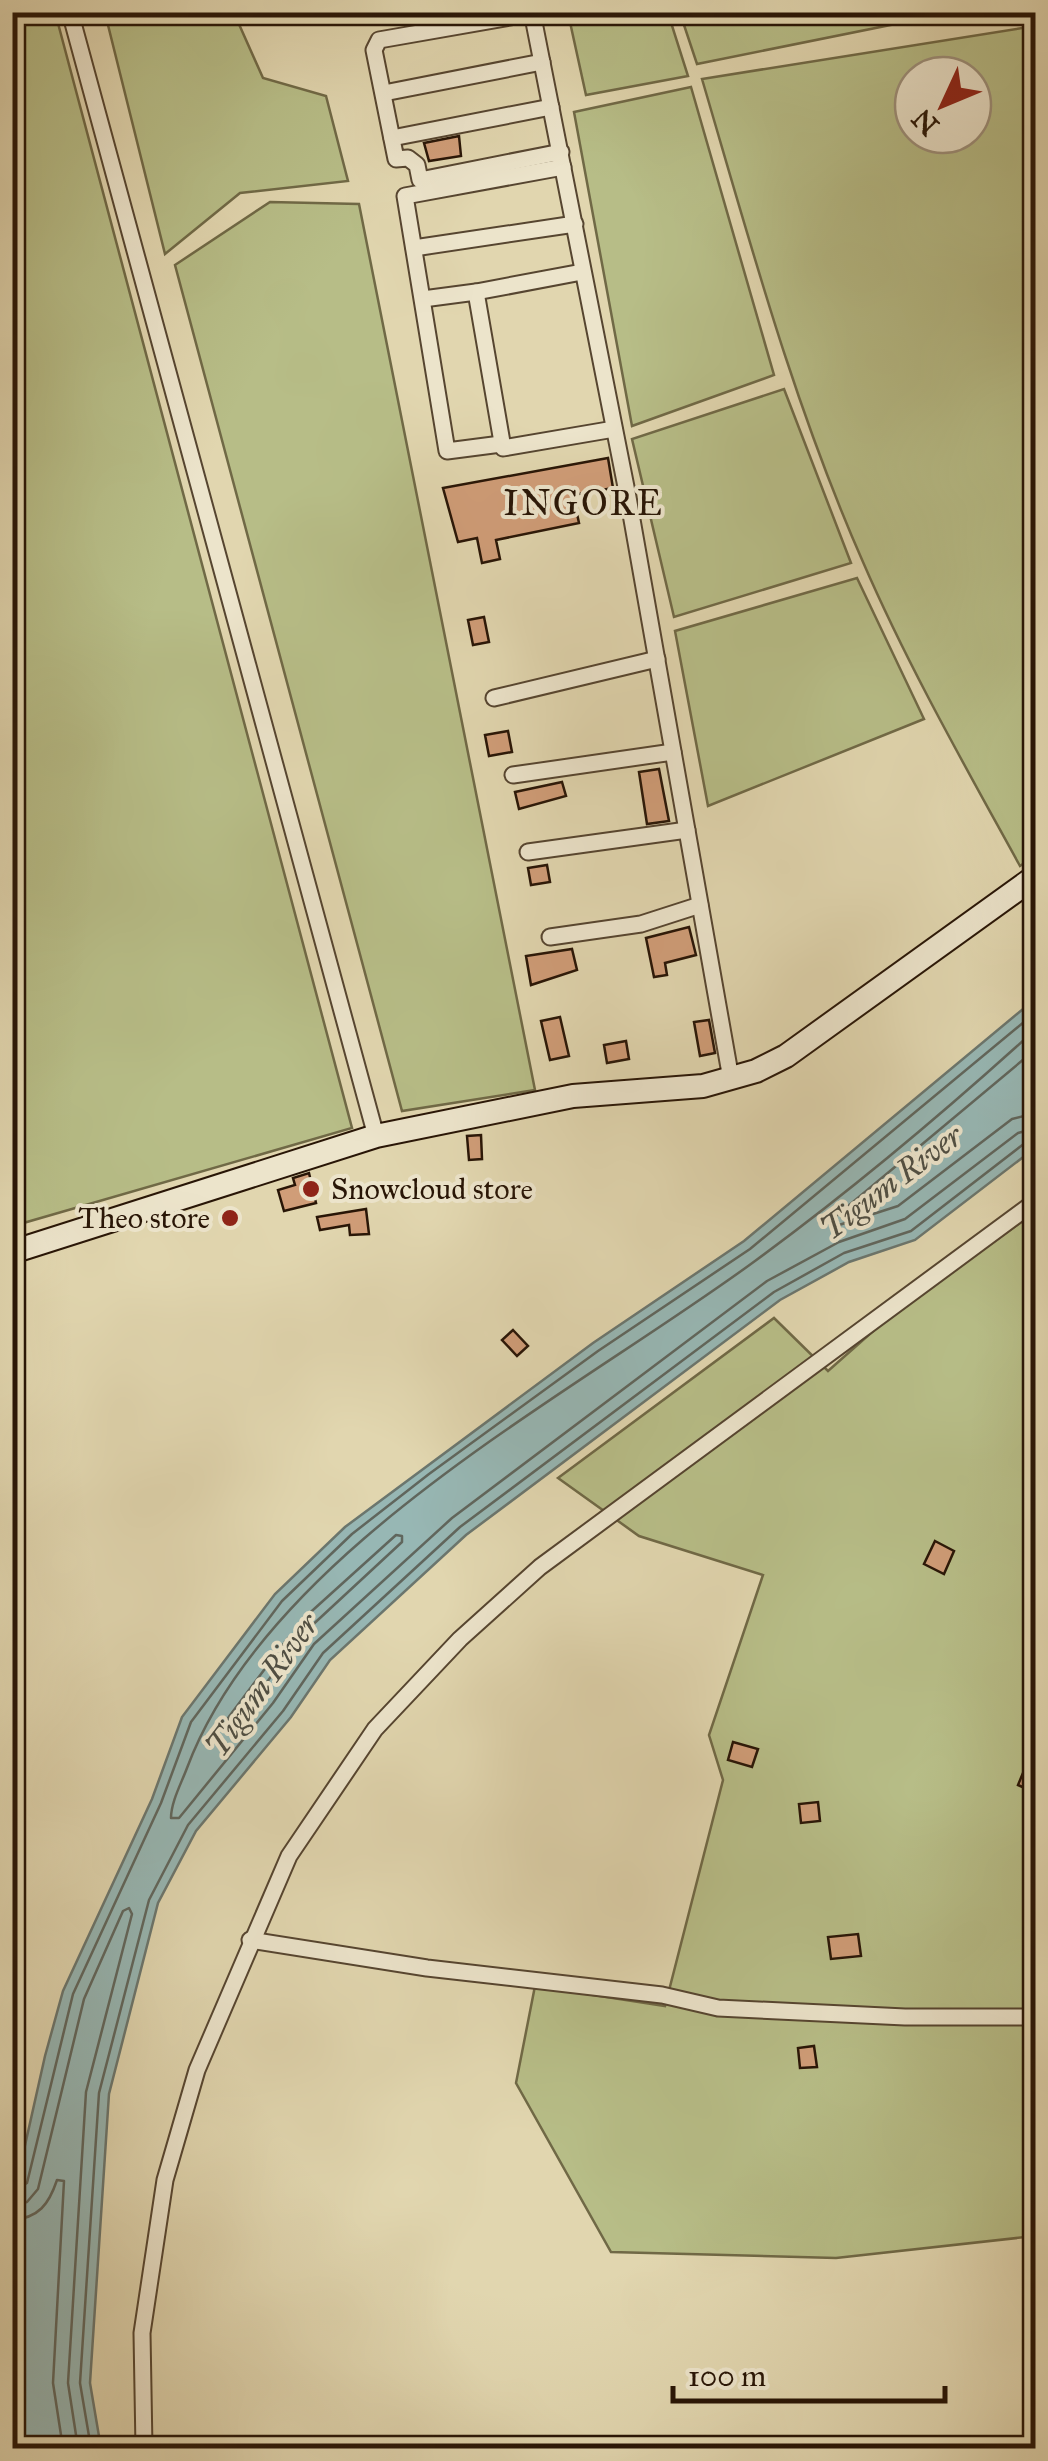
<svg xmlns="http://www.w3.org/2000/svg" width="1048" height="2461" viewBox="0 0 1048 2461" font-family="'IM FELL Great Primer',serif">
  <rect width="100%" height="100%" fill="#e1d6af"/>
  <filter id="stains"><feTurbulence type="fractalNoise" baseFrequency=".002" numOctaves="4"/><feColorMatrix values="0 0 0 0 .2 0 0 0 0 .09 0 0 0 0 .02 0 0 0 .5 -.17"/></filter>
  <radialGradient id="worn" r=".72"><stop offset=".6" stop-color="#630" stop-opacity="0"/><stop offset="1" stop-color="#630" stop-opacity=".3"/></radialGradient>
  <g fill="#b7bd87" stroke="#706946" stroke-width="2.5" fill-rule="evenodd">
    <path d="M55 12 352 1128 13 1226 12 13Z"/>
    <path d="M105 13H234L263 78 326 96 348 181 240 193 165 254Z"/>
    <path d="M568 13H668L688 76 586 95Z"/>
    <path d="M680 13V12L950 13 697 64Z"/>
    <path d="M1035 26 1036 855 1020 866C965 766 908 666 863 562 794 406 750 242 702 79ZM913 75H973V135H913Z"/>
    <path d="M691 87 774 375 632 426 574 112Z"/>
    <path d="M270 202 359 204 535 1090 402 1111 175 265Z"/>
    <path d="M784 389 851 563 674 617 632 439Z"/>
    <path d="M857 578 924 719 708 806 675 631Z"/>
    <path d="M1035 1212V2236L836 2258 611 2252 516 2083 535 1986 665 2006 723 1780 709 1735 763 1575 639 1536 558 1478 774 1318 828 1371 889 1317Z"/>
  </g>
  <path fill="#97b7b4" stroke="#6b766e" stroke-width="2.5" d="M1035 999V1148L915 1240 849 1262 780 1300 466 1535 330 1660 291 1717 196 1831 158 1903 109 2094 90 2383 101 2448H13V2199L45 2056 63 1991 152 1799 182 1717 275 1594 345 1527 593 1343 744 1241Z"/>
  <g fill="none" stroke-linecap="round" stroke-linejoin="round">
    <g stroke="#60665d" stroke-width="2.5">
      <path d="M1036 1029C947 1110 852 1190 755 1261 574 1394 269 1549 187 1768 181 1784 171 1802 171 1818H179L273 1703 314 1644 452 1518 767 1281 839 1242 905 1219 1018 1133 1036 1128"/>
      <path d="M1036 1049 835 1217 834 1223 839 1225 898 1206 1012 1119 1036 1113"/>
      <path d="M396 1535 402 1536V1542L306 1631H299L303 1619Z"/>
      <path d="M294 1638 295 1644 236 1724H229L228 1718 288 1638Z"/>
      <path d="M12 2192 27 2183 73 1994 161 1803 191 1722 282 1601 352 1534 429 1474 598 1351 750 1249 1036 1012"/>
      <path d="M12 2205 27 2202 38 2189 84 1999 123 1911 129 1908 132 1914 86 2092 68 2383 78 2448"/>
      <path d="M12 2220C39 2218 49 2204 57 2180L64 2181 53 2383 63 2448"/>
      <path d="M91 2448 80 2383 99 2093 149 1900 188 1825 283 1711 323 1653 460 1527 774 1292 844 1253 911 1231 1025 1143 1036 1141"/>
    </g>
  </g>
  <g fill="#d09d78" stroke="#281506" stroke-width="2.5">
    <path d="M459 136 461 156 429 161 424 143Z"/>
    <path d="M608 458 613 488 573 495 579 523 496 540 500 559 482 563 477 538 458 542 443 488Z"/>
    <path d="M484 617 489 642 473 645 468 620Z"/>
    <path d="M508 731 512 752 489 756 485 735Z"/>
    <path d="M659 769 669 821 647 824 639 772Z"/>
    <path d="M562 782 566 796 519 809 515 792Z"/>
    <path d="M547 865 550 882 531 885 528 868Z"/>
    <path d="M689 927 696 955 665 963 667 975 654 977 646 938Z"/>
    <path d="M572 949 577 970 531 985 526 956Z"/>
    <path d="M560 1017 569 1056 550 1060 541 1021Z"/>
    <path d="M709 1020 715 1053 700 1056 694 1022Z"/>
    <path d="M626 1041 629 1059 607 1063 604 1045Z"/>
    <path d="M481 1135 482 1159 469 1160 467 1136Z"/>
    <path d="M309 1173 316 1203 284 1211 278 1190 295 1185 293 1178Z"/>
    <path d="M366 1209 369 1234 350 1235 349 1225 320 1230 317 1217Z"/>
    <path d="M513 1330 528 1346 517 1356 502 1340Z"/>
    <path d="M935 1541 954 1551 944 1574 924 1564Z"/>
    <path d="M733 1742 758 1749 752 1767 728 1760Z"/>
    <path d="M1035 1744H1036V1793L1018 1785Z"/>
    <path d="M818 1802 820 1821 801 1823 799 1804Z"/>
    <path d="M858 1934 861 1956 831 1959 828 1937Z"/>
    <path d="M814 2046 817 2067 800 2068 798 2048Z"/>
  </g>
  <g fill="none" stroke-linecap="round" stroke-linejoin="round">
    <defs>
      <g id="street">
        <path d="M70 12 376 1136"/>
        <path d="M532 12 628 497 731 1079"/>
        <path d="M533 13 379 40 374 50 396 159 408 158 417 165 420 180 561 152"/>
        <path d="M384 93 542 62"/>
        <path d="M392 138 551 107"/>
        <path d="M414 248 575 224"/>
        <path d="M476 292 582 272"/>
        <path d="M423 299 476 292 503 448 614 429"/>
        <path d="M501 444 447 451 405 196 563 167"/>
        <path d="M494 698 657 659"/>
        <path d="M513 775 673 752"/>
        <path d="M528 852 687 830"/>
        <path d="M550 937 641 924 700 905"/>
        <path d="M250 1940 427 1968 662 1995 718 2008 905 2017H1036"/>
        <path d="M144 2448 142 2333 165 2180 197 2070 289 1856 375 1729 460 1639 540 1567 1036 1201"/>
      </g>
      <path id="secondary" d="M12 1252 376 1136 573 1096 703 1086 756 1071 786 1056 1036 876"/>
    </defs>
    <use href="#street" stroke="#564530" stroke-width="19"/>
    <use href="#secondary" stroke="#281506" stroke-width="26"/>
    <use href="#street" stroke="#ece4cb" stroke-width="15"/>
    <use href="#secondary" stroke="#ece4cb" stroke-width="22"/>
  </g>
  <g fill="#8f2418" stroke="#ece4cb" stroke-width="4">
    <circle cx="311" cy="1189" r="10"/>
    <circle cx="230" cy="1218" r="10"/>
  </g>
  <g text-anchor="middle" stroke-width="8" stroke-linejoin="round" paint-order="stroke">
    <g font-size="30" fill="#281506" stroke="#ece4cb" text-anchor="start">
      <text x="331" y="1199">Snowcloud store</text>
      <text x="210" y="1228" text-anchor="end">Theo store</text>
    </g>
    <g font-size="32" font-style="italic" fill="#4f4e43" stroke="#ece4cb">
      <text transform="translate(891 1182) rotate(-37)" y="11">Tigum River</text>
      <text transform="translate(262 1685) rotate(-54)" y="11">Tigum River</text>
    </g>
    <g font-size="35" letter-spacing="2.5" fill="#281506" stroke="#ece4cb">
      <text x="584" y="515">INGORE</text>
    </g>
  </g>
  <rect width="1048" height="2461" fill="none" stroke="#e1d6af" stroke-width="50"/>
  <rect x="15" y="15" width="1018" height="2431" fill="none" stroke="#281506" stroke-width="5"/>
  <rect x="25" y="25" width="998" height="2411" fill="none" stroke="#281506" stroke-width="2.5"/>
  <g transform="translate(943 105) rotate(226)"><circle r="48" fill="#ece4cb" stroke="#9e917c" stroke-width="2.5"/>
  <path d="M0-8L18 38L0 25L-18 38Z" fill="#8f2418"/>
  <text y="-15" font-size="28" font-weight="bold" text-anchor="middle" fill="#281506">N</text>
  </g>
  <path d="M673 2386v15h272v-15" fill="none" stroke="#281506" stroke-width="5"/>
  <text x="688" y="2386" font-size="30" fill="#281506" stroke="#ece4cb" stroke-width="8" paint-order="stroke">100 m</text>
  <rect width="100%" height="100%" filter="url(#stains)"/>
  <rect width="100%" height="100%" fill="url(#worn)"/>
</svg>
